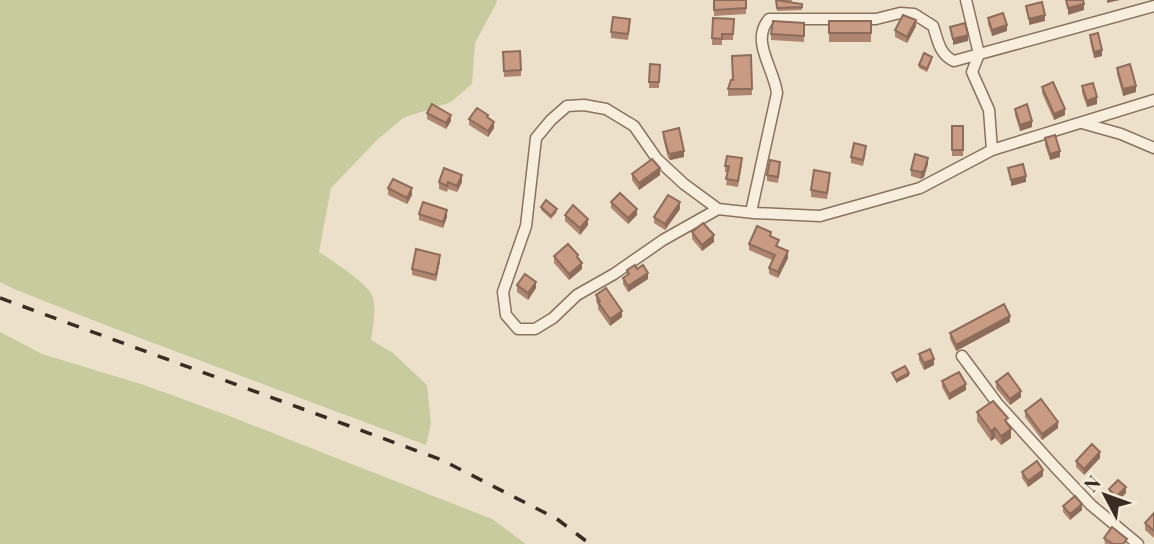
<svg xmlns="http://www.w3.org/2000/svg" width="1154" height="544" viewBox="0 0 1154 544" font-family="'Playfair Display',serif">
  <rect width="100%" height="100%" fill="#ede0ca"/>
  <g fill="#c8cb9e">
    <path d="M0 0H497L496 4 475 43 472 84 451 102 403 118 377 140 331 188 319 252C331 260 367 283 372 295 377 309 373 325 371 340L393 353 427 385 431 424 426 445 100 323 14 289 0 282Z"/>
    <path d="M0 332 42 354 144 385 224 414 492 519 526 544H0Z"/>
  </g>
  <g fill="none" stroke-linecap="round" stroke-linejoin="round">
    <defs>
      <g id="minor">
        <path d="M966 0 979 54 972 72 989 110 992 150"/>
        <path d="M1082 123 1121 134 1154 148"/>
        <path d="M718 209 663 240 614 274 577 295 553 318 535 329H518L506 315 503 292 526 226 536 138 551 120 567 106 584 105 606 109 634 126 657 159 684 184 718 209 754 213 820 216 920 188 992 150 1154 100"/>
        <path d="M751 212 777 93C774 68 750 41 769 19H876L900 13 914 14 933 26C938 40 939 54 954 61L1154 6"/>
        <path d="M962 356 997 403 1055 467 1091 505 1138 544"/>
      </g>
    </defs>
    <use href="#minor" stroke="#89735f" stroke-width="13"/>
    <use href="#minor" stroke="#f8eedd" stroke-width="10"/>
    <path stroke="#3a2c22" stroke-width="3.5" stroke-dasharray="12 12" stroke-linecap="butt" d="M0 298 442 460 557 519 590 544"/>
  </g>
  <g fill="#ad8570">
    <path d="M714 0H746V14L714 16Z"/>
    <path d="M776 0H792V1L789 2 802 4V10L777 11Z"/>
    <path d="M713 18 734 19 733 40H722V45H712Z"/>
    <path d="M988 18 1007 31 992 36 988 24Z"/>
    <rect x="829" y="21" width="42" height="21"/>
    <path d="M804 23V42L771 40V34Z"/>
    <path d="M630 26 628 40 611 38V32Z"/>
    <path d="M916 26 907 43 895 37V30Z"/>
    <path d="M1090 35 1102 56 1094 58 1090 41Z"/>
    <path d="M751 55 752 95 728 96V89L733 80Z"/>
    <path d="M503 59 521 70V76L504 77Z"/>
    <path d="M932 60 927 72 919 68V65Z"/>
    <path d="M650 64 660 65 659 88H649Z"/>
    <path d="M1117 68 1136 92 1123 96 1117 74Z"/>
    <path d="M1082 86 1097 104 1087 107 1082 93Z"/>
    <path d="M1042 87 1065 115 1054 120 1042 93Z"/>
    <path d="M1015 109 1032 127 1020 131 1015 115Z"/>
    <path d="M427 113 451 121 446 129 427 119Z"/>
    <path d="M488 118 494 128 488 137 469 125V119Z"/>
    <rect x="952" y="126" width="11" height="30"/>
    <path d="M663 132 684 157 670 160 668 158 663 138Z"/>
    <path d="M1045 138 1060 157 1050 160 1045 145Z"/>
    <path d="M866 152 863 166 851 163V157Z"/>
    <path d="M928 164 924 177 921 179 911 176V170Z"/>
    <path d="M742 165 738 187 726 185 728 172H725V166Z"/>
    <path d="M780 168 778 183 767 181V175Z"/>
    <path d="M632 174 660 175 639 190 632 180Z"/>
    <path d="M830 179 827 199 811 197V190Z"/>
    <path d="M439 182H462L457 192 448 189 447 192 439 189Z"/>
    <path d="M388 188 412 195 407 204 388 195Z"/>
    <path d="M611 202 637 215 628 224 611 208Z"/>
    <path d="M541 207 557 212 551 219 541 210Z"/>
    <path d="M680 209 665 230 654 223V217Z"/>
    <path d="M419 214 447 217 443 228 419 220Z"/>
    <path d="M565 215 588 225 580 235 565 221Z"/>
    <path d="M692 232 714 242 702 251 692 239Z"/>
    <path d="M771 237 788 258 778 278 769 274V268L772 260 749 250V244Z"/>
    <path d="M554 256 578 259 582 269 569 280 554 263Z"/>
    <path d="M440 261 436 281 412 275V269Z"/>
    <path d="M637 269 648 279 628 292 623 284V278L627 276V270Z"/>
    <path d="M517 285 536 288 528 300 517 292Z"/>
    <path d="M596 295 622 317 610 326 598 309V305L596 301Z"/>
    <path d="M1010 322 956 351 950 339V333Z"/>
    <path d="M919 354 934 365 924 370 919 360Z"/>
    <path d="M942 381 966 390 949 400 942 387Z"/>
    <path d="M996 382 1021 397 1010 405 996 388Z"/>
    <path d="M1025 411 1058 428 1042 440 1025 417Z"/>
    <path d="M977 412 1008 424 1011 438 1001 445 995 438 991 441 977 421Z"/>
    <path d="M1100 458 1084 475 1076 467V461Z"/>
    <path d="M1022 472 1043 476 1028 487 1022 478Z"/>
    <path d="M1109 489 1126 493 1116 503 1109 495Z"/>
    <path d="M1063 506 1082 510 1070 520 1063 512Z"/>
    <path d="M1154 513V538L1145 530V523Z"/>
    <path d="M1104 538 1127 544H1105Z"/>
  </g>
  <g fill="#8d6c5b">
    <path d="M1107 0H1120L1107 3Z"/>
    <path d="M1084 4V10L1068 15V8Z"/>
    <path d="M1045 15V21L1029 25V19Z"/>
    <path d="M916 20V26L907 43V37Z"/>
    <path d="M1007 25V31L992 36V30Z"/>
    <path d="M968 35V41L953 45V39Z"/>
    <path d="M1102 50V56L1094 58V52Z"/>
    <path d="M1136 86V92L1123 96V89Z"/>
    <path d="M1097 97V104L1087 107V101Z"/>
    <path d="M1065 109V115L1054 120V114Z"/>
    <path d="M451 115V121L446 129V123Z"/>
    <path d="M1032 121V127L1020 131V125Z"/>
    <path d="M494 122V128L488 137V131Z"/>
    <path d="M684 151V157L670 160V154Z"/>
    <path d="M1060 151V157L1050 160V154Z"/>
    <path d="M928 158V164L924 177 921 179V172Z"/>
    <path d="M660 168V175L639 190V183Z"/>
    <path d="M462 175V182L457 192V186Z"/>
    <path d="M1026 176V182L1011 186V180Z"/>
    <path d="M412 188V195L407 204V198Z"/>
    <path d="M680 202V209L665 230V224Z"/>
    <path d="M637 209V215L628 224V218Z"/>
    <path d="M447 210V217L443 228V222Z"/>
    <path d="M588 219V225L580 235V228Z"/>
    <path d="M714 235V242L702 251V245Z"/>
    <path d="M788 251V258L778 278V272Z"/>
    <path d="M440 255V261L436 281V275Z"/>
    <path d="M582 263V269L569 280V274Z"/>
    <path d="M648 273V279L628 292V286Z"/>
    <path d="M536 282V288L528 300V293Z"/>
    <path d="M622 311V317L610 326V319Z"/>
    <path d="M1010 316V322L956 351V345Z"/>
    <path d="M934 359V365L924 370V363Z"/>
    <path d="M909 373V376L896 383V380Z"/>
    <path d="M966 384V390L949 400V394Z"/>
    <path d="M1021 391V397L1010 405V399Z"/>
    <path d="M1058 422V428L1042 440V434Z"/>
    <path d="M995 428V438L991 441V431Z"/>
    <path d="M1011 429V438L1001 445V436Z"/>
    <path d="M1100 452V458L1084 475V469Z"/>
    <path d="M1043 470V476L1028 487V481Z"/>
    <path d="M1126 487V493L1116 503V497Z"/>
    <path d="M1082 504V510L1070 520V514Z"/>
  </g>
  <g fill="#c99b82" stroke="#8d6c5b" stroke-width="2">
    <path d="M714 0H746V8L714 10Z"/>
    <path d="M776 0 802 4V7L777 8Z"/>
    <path d="M1066 0H1083L1084 4 1068 8Z"/>
    <path d="M1042 2 1045 15 1029 19 1026 6Z"/>
    <path d="M1003 13 1007 25 992 30 988 18Z"/>
    <path d="M903 15 916 20 907 37 895 30Z"/>
    <path d="M613 17 630 19 628 34 611 32Z"/>
    <path d="M713 18 734 19 733 34H722V39L712 38Z"/>
    <path d="M773 21 804 23V36L771 34Z"/>
    <rect x="829" y="21" width="42" height="12"/>
    <path d="M965 23 968 35 953 39 950 27Z"/>
    <path d="M1098 33 1102 50 1094 52 1090 35Z"/>
    <path d="M520 51 521 70 504 71 503 52Z"/>
    <path d="M924 53 932 57 927 69 919 65Z"/>
    <path d="M751 55 752 89H728L731 80H733L732 56Z"/>
    <path d="M650 64 660 65 659 82H649Z"/>
    <path d="M1130 64 1136 86 1123 89 1117 68Z"/>
    <path d="M1053 82 1065 109 1054 114 1042 87Z"/>
    <path d="M1093 83 1097 97 1087 101 1082 86Z"/>
    <path d="M432 104 451 115 446 123 427 113Z"/>
    <path d="M1027 104 1032 121 1020 125 1015 109Z"/>
    <path d="M477 108 488 115 487 117 494 122 488 131 469 119Z"/>
    <rect x="952" y="126" width="11" height="24"/>
    <path d="M679 128 684 151 670 154 668 152 663 132Z"/>
    <path d="M1055 135 1060 151 1050 154 1045 138Z"/>
    <path d="M854 143 866 146 863 160 851 157Z"/>
    <path d="M915 154 928 158 924 171 921 172 911 170Z"/>
    <path d="M727 156 742 158 738 181 726 179 729 166H725Z"/>
    <path d="M652 159 660 168 639 183 632 174Z"/>
    <path d="M770 160 780 162 778 177 767 175Z"/>
    <path d="M1023 164 1026 176 1011 180 1008 168Z"/>
    <path d="M444 168 462 175 457 186 448 182 447 186 439 182Z"/>
    <path d="M814 170 830 173 827 193 811 190Z"/>
    <path d="M393 179 412 188 407 198 388 188Z"/>
    <path d="M620 193 637 209 628 218 611 202Z"/>
    <path d="M668 195 680 202 665 224 654 217Z"/>
    <path d="M546 200 557 209 551 216 541 207Z"/>
    <path d="M423 202 447 210 443 222 419 214Z"/>
    <path d="M573 205 588 219 580 228 565 215Z"/>
    <path d="M703 223 714 235 702 245 692 232Z"/>
    <path d="M757 226 771 232 770 236 779 240 776 246 788 251 778 272 769 268 775 255 749 244Z"/>
    <path d="M568 244 578 255 577 257 582 263 569 274 554 256Z"/>
    <path d="M416 249 440 255 436 275 412 269Z"/>
    <path d="M635 265 637 269 643 265 648 273 628 286 623 278 629 274 627 270Z"/>
    <path d="M525 274 536 282 528 293 517 285Z"/>
    <path d="M606 288 622 311 610 319 598 302 600 301 596 295Z"/>
    <path d="M1004 304 1010 316 956 345 950 333Z"/>
    <path d="M930 349 934 359 924 363 919 354Z"/>
    <path d="M905 366 909 373 896 380 892 373Z"/>
    <path d="M959 372 966 384 949 394 942 381Z"/>
    <path d="M1008 373 1021 391 1010 399 996 382Z"/>
    <path d="M1041 399 1058 422 1042 434 1025 411Z"/>
    <path d="M993 401 1008 418 1005 420 1011 429 1001 436 995 428 991 431 977 412Z"/>
    <path d="M1092 444 1100 452 1084 469 1076 461Z"/>
    <path d="M1037 461 1043 470 1028 481 1022 472Z"/>
    <path d="M1118 480 1126 487 1116 497 1109 489Z"/>
    <path d="M1075 496 1082 504 1070 514 1063 506Z"/>
    <path d="M1154 513V531L1145 523Z"/>
    <path d="M1112 527 1127 539 1123 544H1113L1104 538Z"/>
  </g>
  <g transform="translate(1105 495) rotate(311)" stroke="#f5ebd9" stroke-width="5" paint-order="stroke">
  <path d="M0-5L12 26L0 18L-12 26Z" fill="#3a2c22"/>
  <text y="-10" font-size="19" font-weight="bold" text-anchor="middle" fill="#3a2c22">N</text>
  </g>
</svg>
